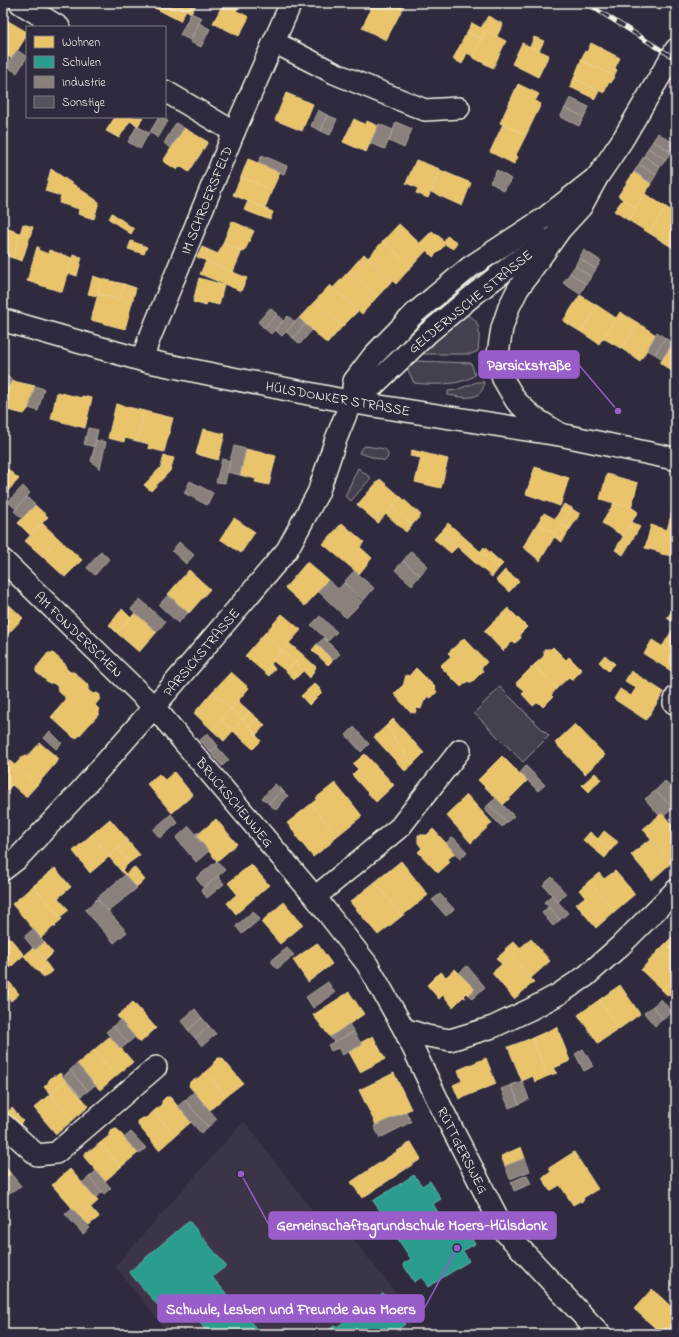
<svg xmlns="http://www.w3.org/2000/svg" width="679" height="1337" viewBox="0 0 679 1337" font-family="'Indie Flower',sans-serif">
  <rect width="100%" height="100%" fill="#2f2a3d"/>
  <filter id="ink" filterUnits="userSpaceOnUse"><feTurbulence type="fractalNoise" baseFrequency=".025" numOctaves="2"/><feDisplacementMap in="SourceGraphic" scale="8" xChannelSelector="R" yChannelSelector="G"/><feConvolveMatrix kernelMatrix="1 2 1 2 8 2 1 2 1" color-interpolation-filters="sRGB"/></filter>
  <g filter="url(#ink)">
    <path fill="#3b3647" d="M244 1121 332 1236 345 1228 417 1320 398 1334H169L115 1266Z"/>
    <g fill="#454050" stroke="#9c989c">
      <path d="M465 315C483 318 479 337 478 351L471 354H415Z"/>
      <path d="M415 361 471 363 475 375C461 386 430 385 414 383L407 368Z"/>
      <path d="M477 382H484C483 403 461 397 448 395V391L456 390Z"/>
      <path d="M365 446 385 449C389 453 389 457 385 461L359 453 361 449Z"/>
      <path d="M358 468 371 478 351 501 345 496Z"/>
      <path d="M500 687 549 736 523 762 474 713Z"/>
    </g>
    <g fill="#e9c46a" stroke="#ecd290">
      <path d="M158 3H197L191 13 186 10 180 21 155 8Z"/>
      <path d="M223 3H233L239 6 236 11 223 4Z"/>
      <path d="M371 3H398L404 6 386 40 362 28 371 9 369 8Z"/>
      <path d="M223 4 249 17 239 36 213 23Z"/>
      <path d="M488 16 503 24 497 36 486 31 482 39 467 32 472 23 481 28Z"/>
      <path d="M3 18 27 32V35L12 59 3 53Z"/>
      <path d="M486 31 506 41 493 68 472 57Z"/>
      <path d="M467 32 482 39 473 56 467 53 462 64 453 59Z"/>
      <path d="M534 37 544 41 539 51 530 47Z"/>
      <path d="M522 43 549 55 538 77 512 64Z"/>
      <path d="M591 43 620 58 615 68 617 70 614 76 581 60 585 51 587 52Z"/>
      <path d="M581 60 614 76 611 83 609 82 604 93 574 78Z"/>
      <path d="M574 78 599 91 595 99 570 87Z"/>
      <path d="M518 84 539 94 535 101 541 104 526 135 500 123Z"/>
      <path d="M286 93 313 104 302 131 275 120Z"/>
      <path d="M115 117H143L138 126 130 121 119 138 106 131Z"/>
      <path d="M354 119 366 125 367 121 378 126 366 152 343 142Z"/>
      <path d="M503 124 526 135 516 155 518 157 514 164 490 152Z"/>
      <path d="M184 128 208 142 189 172 180 166 177 170 163 161Z"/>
      <path d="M248 159 280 172 272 190 241 177Z"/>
      <path d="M416 160 440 169 428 198 416 193 418 188 406 183Z"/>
      <path d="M51 169 99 202 94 219 78 214 79 209 59 203 61 196 45 191Z"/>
      <path d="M440 170 471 183 462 206 431 192Z"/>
      <path d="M634 172 651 184 636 208 618 196Z"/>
      <path d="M241 177 272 190 265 208 233 195Z"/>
      <path d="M645 194 666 207 649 233 628 220Z"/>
      <path d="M623 199 636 208 628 220 614 211Z"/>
      <path d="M248 201 273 212 270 220 244 210Z"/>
      <path d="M666 207 676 214V236L670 246 649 233Z"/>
      <path d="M112 213 134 229 131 234 109 219Z"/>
      <path d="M232 221 254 231 244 252 223 243Z"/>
      <path d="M23 224 33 227 22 261 13 258Z"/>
      <path d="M399 224 427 250 411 267 383 241Z"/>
      <path d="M3 227 20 233 13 258 3 255Z"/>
      <path d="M432 231 441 238 444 246 433 257 420 243Z"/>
      <path d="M447 236 457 242 453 249 443 243Z"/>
      <path d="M676 236V250L670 246Z"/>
      <path d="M131 241 147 247 144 254 128 249Z"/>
      <path d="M383 241 411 267 396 284 368 258Z"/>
      <path d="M223 243 242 251 233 272 197 257 202 247 218 254Z"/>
      <path d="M37 247H39L38 250 48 254 49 250 72 258 62 292 27 281Z"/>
      <path d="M364 254 392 281 377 297 349 271Z"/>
      <path d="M73 255 82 257 77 276 68 273Z"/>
      <path d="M206 261 247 278 241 291 200 274Z"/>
      <path d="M349 271 377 297 362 314 333 288Z"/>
      <path d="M93 276 102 279 97 296 88 294Z"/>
      <path d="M199 278 224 285 219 305 207 302 206 306 193 302Z"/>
      <path d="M102 279 124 284 120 299 98 294Z"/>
      <path d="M124 284 136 288 132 303 120 299Z"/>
      <path d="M330 285 358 311 342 327 315 301Z"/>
      <path d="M98 294 132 303 125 329 91 320Z"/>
      <path d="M580 295 598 306 581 332 563 321Z"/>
      <path d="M315 301 342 327 327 344 299 318Z"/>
      <path d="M598 306 616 318 599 344 581 332Z"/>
      <path d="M620 312 638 323 622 349 603 338Z"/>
      <path d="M638 323 656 335 640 361 622 349Z"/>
      <path d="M676 339V374L660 363Z"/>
      <path d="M13 381 35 386 29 408 24 414 3 409V392Z"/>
      <path d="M57 392 82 398V396L92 398 85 428 51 419Z"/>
      <path d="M116 404 144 411 137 441 125 438 124 442 108 438Z"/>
      <path d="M144 411 173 418 164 452 148 448 149 444 137 441Z"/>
      <path d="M203 429 225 434 218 460 196 454Z"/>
      <path d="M246 449 276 456 269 485 255 482 256 479 240 475Z"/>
      <path d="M412 450 448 459 441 488 415 482 421 458 410 456Z"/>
      <path d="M164 456 174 458 170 471 151 491 144 485 161 467Z"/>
      <path d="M5 467 19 479 3 496V469Z"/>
      <path d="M535 467 569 478 560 506 526 494Z"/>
      <path d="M607 474 638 483 631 508 600 499Z"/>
      <path d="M380 479 401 497 378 523 357 505Z"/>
      <path d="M401 497 421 515 412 525 392 507Z"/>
      <path d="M676 497V533L667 530Z"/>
      <path d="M614 503 631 507 638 512 623 536 602 523Z"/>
      <path d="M564 504 572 508 556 534 537 524 544 513 555 519Z"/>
      <path d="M35 505 48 517 30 535 18 523Z"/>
      <path d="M392 507 412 525 406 532 386 514Z"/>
      <path d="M572 509 580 514 570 529 562 525Z"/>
      <path d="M234 518 255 532 241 553 220 539Z"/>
      <path d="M632 522 640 527 623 555 615 550Z"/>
      <path d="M42 523 58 538 42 556 25 541Z"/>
      <path d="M342 523 364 542 360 547 372 558 359 574 323 544Z"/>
      <path d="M448 523 499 568 492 577 473 561 441 532Z"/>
      <path d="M537 524 556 534 540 561 523 547Z"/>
      <path d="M562 525 570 529 562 542 554 537Z"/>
      <path d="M651 525 676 533V546L673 556 661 554 660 552 645 548Z"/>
      <path d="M440 532 457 547 451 553 434 539Z"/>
      <path d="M58 538 82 560 65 577 42 556Z"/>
      <path d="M484 547 503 564 499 568 480 552Z"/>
      <path d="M307 562 328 580 305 606 285 588Z"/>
      <path d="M189 570 210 589 189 613 168 594Z"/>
      <path d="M505 570 519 581 509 592 496 580Z"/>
      <path d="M3 599 23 618 5 637 3 636Z"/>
      <path d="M676 604V613L671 612Z"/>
      <path d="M508 608 527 627 520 634 521 638 515 643 512 642 503 651 484 631Z"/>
      <path d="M122 609 131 618 117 633 109 625Z"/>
      <path d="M671 612 676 613V624L667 618Z"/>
      <path d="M135 613 157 632 139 652 117 633Z"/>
      <path d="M282 614 301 630 282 651 264 634Z"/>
      <path d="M676 624V655L662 647Z"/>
      <path d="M264 634 282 651 264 672 245 656Z"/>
      <path d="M464 638 487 662 481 668 483 671 471 683 468 681 461 687 440 666 451 656 448 653Z"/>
      <path d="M652 640 676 655V674L644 654Z"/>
      <path d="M289 643 302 654 295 662 282 651Z"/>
      <path d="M317 644 333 660 328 665 312 650Z"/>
      <path d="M553 647 566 660 569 657 582 670 573 679V681L569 677 557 688 534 665 544 656V649H551Z"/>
      <path d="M282 651 295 662 286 671 273 661Z"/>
      <path d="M48 653H53L65 664 66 668 70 672 57 686 53 683H49L36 672V668Z"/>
      <path d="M302 654 316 667 310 678 295 662Z"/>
      <path d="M605 655 615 664 608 671 599 662Z"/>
      <path d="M295 662 303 671 294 680 286 671Z"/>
      <path d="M271 664 275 669 269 676 264 672Z"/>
      <path d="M534 665 557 688 551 695 553 697 543 707 538 702 533 706 522 694 525 691 516 683Z"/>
      <path d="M416 668 436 688 435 689 437 692 431 698 428 696 424 701 421 709 417 708 415 713 410 712 394 694 402 686H403L406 675 409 676Z"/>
      <path d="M631 671 664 692 646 720 614 699 620 689 631 696 636 688 625 681Z"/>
      <path d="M70 672H74L88 685V690L93 694 97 693 100 695V699L95 705 99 709V714L78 737 74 738 51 717 65 701V697L58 691 57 686Z"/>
      <path d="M231 672 249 688 231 709 212 692Z"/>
      <path d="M315 683 322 692 309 705 301 696Z"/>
      <path d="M212 692 231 709 212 730 194 713Z"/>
      <path d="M238 701 250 712 243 719 231 709Z"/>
      <path d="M231 709 243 719 233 731 221 720Z"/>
      <path d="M250 712 257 718 249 727 243 719Z"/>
      <path d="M257 718 265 725 256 735 249 727Z"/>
      <path d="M243 719 261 741 253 749 233 731Z"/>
      <path d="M393 719 424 753 413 764 403 753 405 751 393 738 395 737 386 726Z"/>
      <path d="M221 720 233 731 224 741 212 730Z"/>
      <path d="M575 724 605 755 585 774 555 743Z"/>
      <path d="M386 726 395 737 393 738 405 751 403 753 413 764 405 771 374 737Z"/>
      <path d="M40 743 59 759 37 785 15 765 24 755 27 757Z"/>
      <path d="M365 754 394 785 376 802 352 775 358 769 353 764Z"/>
      <path d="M502 756 527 781 503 805 478 780Z"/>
      <path d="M10 761 37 785 26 797 3 777V770Z"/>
      <path d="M174 772 193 795 172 813 147 784 159 774 165 780Z"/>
      <path d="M595 773 601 779 589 792 582 785Z"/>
      <path d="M3 777 12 785 5 793 3 792Z"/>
      <path d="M335 783 347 798H348L362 816 337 836 311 804 317 799 316 798Z"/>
      <path d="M467 795 492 823 471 843 446 815Z"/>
      <path d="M311 804 337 836 330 842 331 843 313 857 296 836 297 835 287 823Z"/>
      <path d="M662 813 676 830V858L671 863 643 829Z"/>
      <path d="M110 819 128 840 110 856 91 835Z"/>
      <path d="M216 819 237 844 217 861 196 836Z"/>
      <path d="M433 829 455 853 448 859 450 862 438 873 418 852 422 848 418 843V835H427Z"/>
      <path d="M604 831 618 842 611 850 598 839Z"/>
      <path d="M590 832 611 850 605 858 583 840Z"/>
      <path d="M91 835 110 856 90 873 73 851Z"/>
      <path d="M651 840 671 863 652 880 631 855 646 842V844Z"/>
      <path d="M128 841 140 855 129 863 118 849Z"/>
      <path d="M118 849 129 863 121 871 109 857Z"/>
      <path d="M401 861 428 895 402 916 375 882Z"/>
      <path d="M251 864 269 885 236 914 227 903 237 894 228 883Z"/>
      <path d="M134 867 145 880 136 887 121 871 122 870 126 874Z"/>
      <path d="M55 868 71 887 58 898 69 910 60 917 33 886Z"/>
      <path d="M615 871 635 894 615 911 589 881 599 873 604 879Z"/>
      <path d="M589 881 615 911 596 928 576 904 585 897 579 890Z"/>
      <path d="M375 882 402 916 378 935 350 902Z"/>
      <path d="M33 886 62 919 55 925 56 927H53L41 938 12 904Z"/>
      <path d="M284 902 303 925 280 944 261 922Z"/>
      <path d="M3 931 10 939 3 944Z"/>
      <path d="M676 933V968L658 951Z"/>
      <path d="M10 938 24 955 3 974V965L7 962 3 958V944Z"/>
      <path d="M531 939 550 961 531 978 505 949 514 941 520 948Z"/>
      <path d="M44 942 53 953 45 961 35 950Z"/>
      <path d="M317 943 332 964 308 982 293 960Z"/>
      <path d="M33 948 47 964 38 972 24 956Z"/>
      <path d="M506 950 534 982 514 999 492 973 502 964 496 959Z"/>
      <path d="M658 951 676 968V976L662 990 641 970Z"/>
      <path d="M47 964 52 971 44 978 39 972Z"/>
      <path d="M455 969 475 989 469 995 467 993 464 996 466 998 463 997 453 1007 443 995 439 999 427 985 437 975H438L441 972 446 977Z"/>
      <path d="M3 974 19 994 11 1001 3 992Z"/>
      <path d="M676 976V994L674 996 667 995 662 990Z"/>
      <path d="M620 985 640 1014 619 1029 599 1000Z"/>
      <path d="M349 992 364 1014 330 1037 313 1015Z"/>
      <path d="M599 1000 619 1029 598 1043 578 1015Z"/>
      <path d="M133 1002 156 1028 140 1043 117 1016Z"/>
      <path d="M557 1027 570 1061 554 1068 557 1073 548 1076 532 1038Z"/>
      <path d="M110 1036 133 1062 116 1076 94 1050Z"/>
      <path d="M373 1036 385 1059 360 1072 349 1052 362 1045 360 1043Z"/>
      <path d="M532 1038 548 1076 535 1082 533 1076 522 1081 508 1047Z"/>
      <path d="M94 1050 116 1076 100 1090 77 1064Z"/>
      <path d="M218 1058H222L243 1083 226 1096 205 1072 213 1065 214 1062Z"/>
      <path d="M486 1058 496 1084 459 1099 453 1085 462 1081 458 1070Z"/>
      <path d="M205 1072 226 1096 210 1110 189 1086 190 1082 194 1079H197Z"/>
      <path d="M60 1073 66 1080 50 1094 44 1087 48 1083 49 1080 53 1076H56Z"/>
      <path d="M394 1073 411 1109 376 1125 359 1090Z"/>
      <path d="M66 1080 89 1106 73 1120 50 1094Z"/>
      <path d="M50 1094 73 1120 56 1134 34 1108Z"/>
      <path d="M166 1097H170L191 1122 175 1136 154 1111 162 1104V1101Z"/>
      <path d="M12 1108 23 1121 17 1127 5 1114Z"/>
      <path d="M154 1111 175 1136 159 1150 138 1125V1121L143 1118H146Z"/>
      <path d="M113 1129H117L138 1153 121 1167 100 1143 109 1136V1133Z"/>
      <path d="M411 1142 421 1159 362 1198 351 1182Z"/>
      <path d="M100 1143 121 1167 105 1181 84 1157 85 1153 89 1150H92Z"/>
      <path d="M521 1147 525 1158 505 1166 501 1156Z"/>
      <path d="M574 1152 598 1189 583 1198 584 1200 581 1202 580 1201 573 1205 560 1185 550 1191 542 1178 551 1172 549 1168Z"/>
      <path d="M3 1164 11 1174 3 1181Z"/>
      <path d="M70 1169 98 1201 80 1217 52 1185Z"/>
      <path d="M91 1208 99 1217 89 1225 80 1216Z"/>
      <path d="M652 1289 676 1311V1334H662L634 1309Z"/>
    </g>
    <g fill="#2a9d8f" stroke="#67b6aa">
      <path d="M414 1175 422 1186 430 1181 441 1199 433 1204 451 1233 463 1226 475 1244 463 1251 469 1261 428 1287 422 1277 414 1282 403 1264 411 1259 392 1230 384 1235 373 1217 381 1212 373 1201Z"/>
      <path d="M189 1221 226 1266 212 1277 261 1334H209L183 1302 167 1316 129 1272Z"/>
      <path d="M383 1293 405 1324 392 1334H324L335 1325 337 1327Z"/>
    </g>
    <g fill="#8a817c" stroke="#aaa39c">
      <path d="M191 13 202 18 190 40 180 35Z"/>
      <path d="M199 23 210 29 201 47 190 42Z"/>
      <path d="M17 50 27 57 17 73 6 66Z"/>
      <path d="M570 98 589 107 584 117 565 108Z"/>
      <path d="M565 108 584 117 579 126 560 117Z"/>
      <path d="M318 110 327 115 321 131 311 126Z"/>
      <path d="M327 115 337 119 330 135 321 131Z"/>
      <path d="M159 117 168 121 158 138 150 132Z"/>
      <path d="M396 122 412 129 404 148 389 141Z"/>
      <path d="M176 123 184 128 171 148 164 143Z"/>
      <path d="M379 124 393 130 385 149 370 143Z"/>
      <path d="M137 126 149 133 140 149 128 142Z"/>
      <path d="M658 133 675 144 670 151 653 141Z"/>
      <path d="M653 141 670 152 666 160 648 148Z"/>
      <path d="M648 148 666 160 660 167 644 156Z"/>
      <path d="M262 155 287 166 284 174 258 163Z"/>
      <path d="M644 156 660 167 656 175 639 164Z"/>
      <path d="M639 164 656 175 651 183 634 172Z"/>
      <path d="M497 170 511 179 504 191 490 182Z"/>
      <path d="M584 250 601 261 596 269 579 258Z"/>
      <path d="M579 258 596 269 591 277 575 266Z"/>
      <path d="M575 266 591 277 586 284 570 273Z"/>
      <path d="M570 273 586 284 580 294 563 283Z"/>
      <path d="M270 308 277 314 264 328 258 322Z"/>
      <path d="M277 314 283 321 271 334 264 328Z"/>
      <path d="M288 316 295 322 282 336 275 330Z"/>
      <path d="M299 318 305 324 293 338 286 332Z"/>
      <path d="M305 324 312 330 300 344 293 338Z"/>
      <path d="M657 332 665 338 655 354 647 350Z"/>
      <path d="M665 338 673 343 662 359 655 354Z"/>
      <path d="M6 375 13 381 3 392V378Z"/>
      <path d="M35 386 44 389 38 411 29 408Z"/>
      <path d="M88 428 98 430 94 447 84 444Z"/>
      <path d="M96 440 106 442 100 469 91 461Z"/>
      <path d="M234 446 246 449 240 475 227 472Z"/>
      <path d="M222 459 230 461 225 483 216 482Z"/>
      <path d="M190 481 213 493 207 505 184 493Z"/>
      <path d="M23 486 30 493 16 509 8 502Z"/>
      <path d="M27 497 35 505 22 518 14 511Z"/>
      <path d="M179 542 194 555 186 564 172 551Z"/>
      <path d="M101 551 109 559 95 575 87 568Z"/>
      <path d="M411 551 428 566 420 575 403 561Z"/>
      <path d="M403 561 420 575 412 585 395 570Z"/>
      <path d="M354 571 374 588 363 601 344 582Z"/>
      <path d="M328 580 338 589 344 583 362 602 346 618 318 591Z"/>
      <path d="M168 595 188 613 178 623 159 605Z"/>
      <path d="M140 599 165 622 157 632 131 609Z"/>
      <path d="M320 616 337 632 328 641 311 625Z"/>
      <path d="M324 638 340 654 333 660 317 644Z"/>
      <path d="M354 727 369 744 361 752 346 735Z"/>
      <path d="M50 731 62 743 56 749 44 738Z"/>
      <path d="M208 733 218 746 210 752 200 740Z"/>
      <path d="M217 747 229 760 222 766 210 752Z"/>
      <path d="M526 766 545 785 538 791 520 773Z"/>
      <path d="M665 781 676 794V805L673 808 655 791Z"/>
      <path d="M275 784 282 790 269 804 262 798Z"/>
      <path d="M282 790 288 796 276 810 269 804Z"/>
      <path d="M655 791 673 808 664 816 662 813 659 815 645 799Z"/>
      <path d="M496 798 514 816 507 822 489 804Z"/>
      <path d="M489 804 507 822 502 827 484 809Z"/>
      <path d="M171 814 178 823 160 838 153 830Z"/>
      <path d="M189 826 196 834 198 832 199 834 196 836 209 851 196 862 176 838Z"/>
      <path d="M453 837 467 852 460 859 446 843Z"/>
      <path d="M217 861 225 870 204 888 196 878Z"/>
      <path d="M125 875 137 888 109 911 97 898Z"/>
      <path d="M218 876 224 884 207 898 201 890Z"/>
      <path d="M552 877 566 894 558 902 543 885Z"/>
      <path d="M440 894 454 909 446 916 432 900Z"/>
      <path d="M552 895 568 913 560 920 544 902Z"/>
      <path d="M97 899 127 932 114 943 85 910Z"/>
      <path d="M548 907 560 920 553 926 542 913Z"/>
      <path d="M253 911 260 919 242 934 236 926Z"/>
      <path d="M33 929 44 942 35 950 24 937Z"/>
      <path d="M287 948 294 955 277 969 271 961Z"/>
      <path d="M467 966 485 987 472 999 469 995 475 989 459 973Z"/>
      <path d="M328 982 335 993 313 1008 306 997Z"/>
      <path d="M661 999 672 1012 663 1019 653 1006Z"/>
      <path d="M653 1006 663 1019 655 1026 644 1013Z"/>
      <path d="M195 1009 202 1018 188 1030 181 1021Z"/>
      <path d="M202 1018 209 1026 195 1038 188 1030Z"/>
      <path d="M120 1020 135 1037 128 1043 113 1026Z"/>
      <path d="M349 1024 354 1032 334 1042 330 1037Z"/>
      <path d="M113 1026 128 1043 121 1049 106 1032Z"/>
      <path d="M209 1026 216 1034 202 1046 195 1038Z"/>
      <path d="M354 1032 362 1045 342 1055 338 1048 331 1051 328 1045Z"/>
      <path d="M583 1049 593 1066 584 1071 575 1054Z"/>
      <path d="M77 1064 95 1085 88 1091 70 1070Z"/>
      <path d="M70 1070 88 1091 81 1096 63 1077Z"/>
      <path d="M522 1081 529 1099 519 1104 511 1085Z"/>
      <path d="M511 1085 519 1104 509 1108 501 1089Z"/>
      <path d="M194 1092 217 1119 208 1127 185 1100Z"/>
      <path d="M185 1100 208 1127 201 1133 191 1122 178 1106Z"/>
      <path d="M406 1112 411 1122 380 1138 374 1126Z"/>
      <path d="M131 1132 146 1148 139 1154 124 1138Z"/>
      <path d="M525 1158 530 1171 510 1179 505 1166Z"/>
      <path d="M96 1171 111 1188 104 1194 89 1177Z"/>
      <path d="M11 1174 21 1186 3 1197V1181Z"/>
      <path d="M527 1175 531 1184 514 1191 511 1182Z"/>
      <path d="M89 1177 102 1192 95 1198 82 1183Z"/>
      <path d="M72 1208 90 1228 83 1234 65 1214Z"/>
    </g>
    <circle fill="#56525f" stroke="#f4f1e8" cx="658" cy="7" r="3"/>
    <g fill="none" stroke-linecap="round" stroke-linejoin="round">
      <defs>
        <g id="minor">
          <path d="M20 3 59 27"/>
          <path d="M274 42 334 73 425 110 459 108"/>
          <path d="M165 91 234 132"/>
          <path d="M142 360 148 342 234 132 291 3"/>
          <path d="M351 402 374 385 428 333 476 293 516 262 547 240"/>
          <path d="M562 435 533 417 516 401 503 379 499 366 498 353 502 328 509 307 518 289 560 230 581 207 598 176 623 139 676 49"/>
          <path d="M3 560 154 707 315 897 367 964 404 1029 442 1109 505 1232 600 1334"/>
          <path d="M674 703 676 697"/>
          <path d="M3 870 16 860 77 795 154 707 287 550 318 493 336 439 351 402 354 381 373 356 415 313 470 267 546 217 598 176"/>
          <path d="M315 897 400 827 460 750"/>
          <path d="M404 1029 427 1036 450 1040 493 1027 531 1009 559 994 586 976 620 946 676 890"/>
          <path d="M3 1124 37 1155 56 1153 156 1067"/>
        </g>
        <path id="tertiary" d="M3 320 142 360 215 375 351 402 562 435 676 459"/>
      </defs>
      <use href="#minor" stroke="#f4f1e8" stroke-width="24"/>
      <use href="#tertiary" stroke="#f4f1e8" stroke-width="25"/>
      <use href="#minor" stroke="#2f2a3d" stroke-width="21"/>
      <use href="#tertiary" stroke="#2f2a3d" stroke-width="22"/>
      <defs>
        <path id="rail" d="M586 3 676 59"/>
      </defs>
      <use href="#rail" stroke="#f4f1e8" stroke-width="4.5"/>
      <use href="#rail" stroke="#2f2a3d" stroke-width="3" stroke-dasharray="9" stroke-linecap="butt"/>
    </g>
  </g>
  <g text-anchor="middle" stroke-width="4" stroke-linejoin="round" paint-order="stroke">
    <g font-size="14" fill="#f4f1e8" stroke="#2f2a3d">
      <text transform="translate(206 200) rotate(-68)" y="5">IM SCHROERSFELD</text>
      <text transform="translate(470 301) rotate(-39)" y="5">GELDERNSCHE STRASSE</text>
      <text transform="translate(338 398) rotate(10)" y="5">HÜLSDONKER STRASSE</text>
      <text transform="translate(79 634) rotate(44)" y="5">AM FONDERSCHEN</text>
      <text transform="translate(201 652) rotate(-50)" y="5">PARSICKSTRASSE</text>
      <text transform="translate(235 802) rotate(50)" y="5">BRUCKSCHENWEG</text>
      <text transform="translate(463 1150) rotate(63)" y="5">RÜTTGERSWEG</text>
    </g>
  </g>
  <path fill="none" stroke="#995dc9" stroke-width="1.5" d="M618 411L579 365M241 1174L269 1225M457 1248L424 1309"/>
  <g fill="#995dc9" stroke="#2f2a3d" stroke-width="1.5">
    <circle cx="618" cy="411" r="4"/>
    <circle cx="241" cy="1174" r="4"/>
    <circle cx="457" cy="1248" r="4"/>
  </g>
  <g fill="#995dc9" stroke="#995dc9" stroke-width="1.5">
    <rect x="479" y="351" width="100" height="27" rx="4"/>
    <rect x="269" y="1212" width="287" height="27" rx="4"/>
    <rect x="158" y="1295" width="266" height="27" rx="4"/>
  </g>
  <g font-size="15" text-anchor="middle" font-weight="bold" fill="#fff">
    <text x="529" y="370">Parsickstraße</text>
    <text x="412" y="1230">Gemeinschaftsgrundschule Moers-Hülsdonk</text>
    <text x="291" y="1314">Schwule, Lesben und Freunde aus Moers</text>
  </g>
  <rect width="679" height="1337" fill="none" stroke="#2f2a3d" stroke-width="16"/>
  <rect x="8" y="8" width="663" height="1321" fill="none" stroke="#f4f1e8" stroke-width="1.5" filter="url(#ink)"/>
  <rect x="26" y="26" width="140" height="92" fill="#2f2a3d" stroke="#7e7a81"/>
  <rect x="34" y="36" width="20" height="12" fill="#e9c46a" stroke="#7e7a81"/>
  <text x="62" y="46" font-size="12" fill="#f4f1e8">Wohnen</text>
  <rect x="34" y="56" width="20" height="12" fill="#2a9d8f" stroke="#7e7a81"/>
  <text x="62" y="66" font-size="12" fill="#f4f1e8">Schulen</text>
  <rect x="34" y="76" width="20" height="12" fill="#8a817c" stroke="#7e7a81"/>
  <text x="62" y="86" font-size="12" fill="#f4f1e8">Industrie</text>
  <rect x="34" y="96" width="20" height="12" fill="#56525f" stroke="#7e7a81"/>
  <text x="62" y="106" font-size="12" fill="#f4f1e8">Sonstige</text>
</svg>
